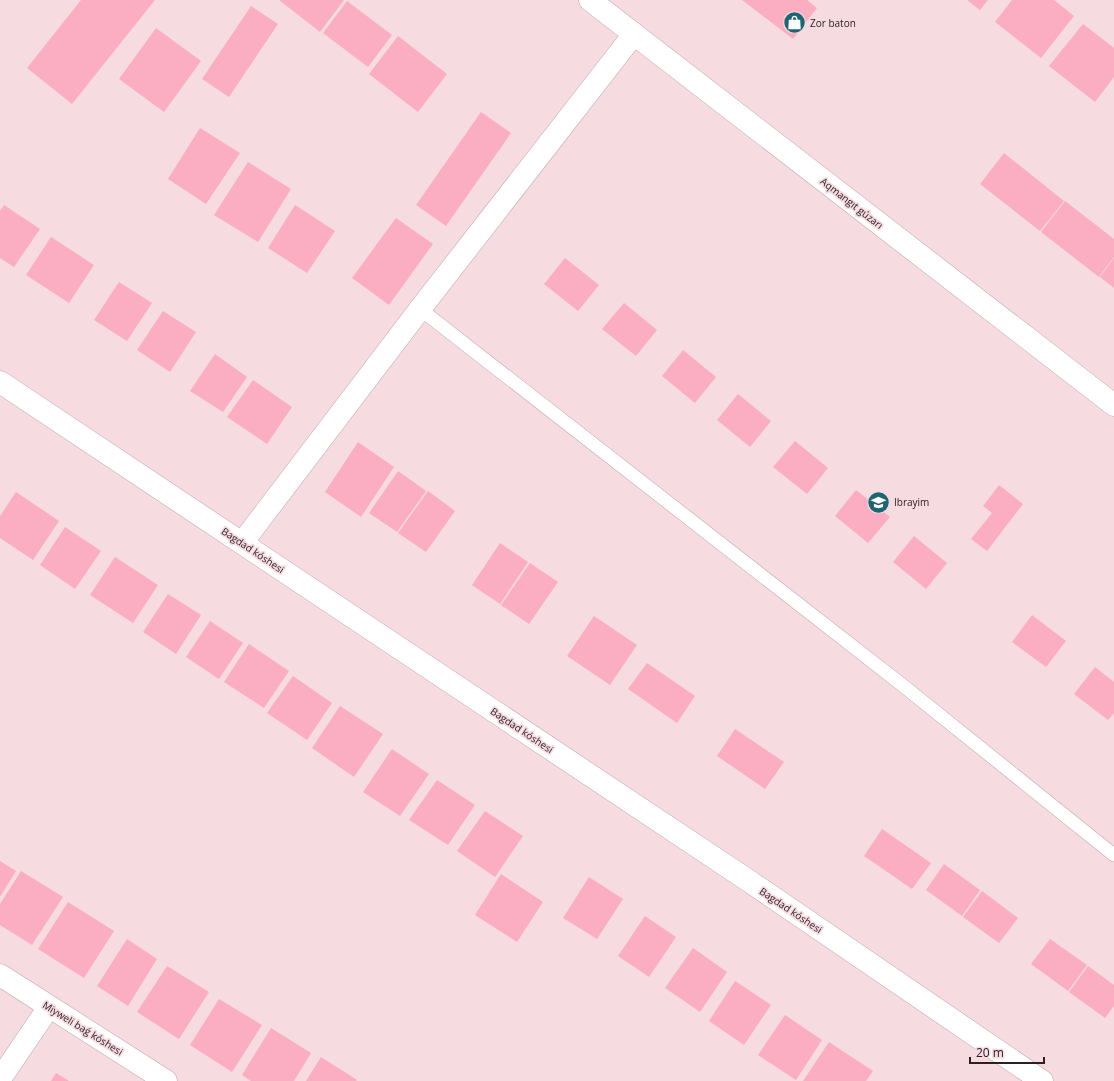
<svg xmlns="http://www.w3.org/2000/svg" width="1114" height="1081" viewBox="0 0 1114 1081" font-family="'Open Sans',sans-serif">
  <rect width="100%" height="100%" fill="#f6dbe1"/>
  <g fill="#fbaec1">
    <path d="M81 0H155L72 104 27 68Z"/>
    <path d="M279 0H344L320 32Z"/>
    <path d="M742 0H807L817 8 793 39Z"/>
    <path d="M967 0H988L980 10Z"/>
    <path d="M1012 0H1054L1074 16 1041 58 995 22Z"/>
    <path d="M347 1 392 35 368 67 323 33Z"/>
    <path d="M251 6 278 24 229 97 202 79Z"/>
    <path d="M1083 24 1114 48V77L1095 102 1049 66Z"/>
    <path d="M156 28 201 61 164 112 119 79Z"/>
    <path d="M398 36 447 74 418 112 369 74Z"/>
    <path d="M481 112 511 133 446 226 416 205Z"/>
    <path d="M200 128 240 153 206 204 168 179Z"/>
    <path d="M1004 153 1064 201 1040 231 980 184Z"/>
    <path d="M248 162 291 189 258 242 214 215Z"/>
    <path d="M1065 201 1114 239V257L1099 277 1041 232Z"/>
    <path d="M4 205 40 229 14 267 0 258V211Z"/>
    <path d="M295 205 335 231 307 273 268 248Z"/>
    <path d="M396 218 433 244 389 305 352 278Z"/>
    <path d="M51 237 94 265 69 303 26 275Z"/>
    <path d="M565 258 599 285 578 311 544 284Z"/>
    <path d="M1114 258V288L1100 277Z"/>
    <path d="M119 282 152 303 127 341 94 320Z"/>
    <path d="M624 303 657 330 636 356 602 329Z"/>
    <path d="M163 311 196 332 170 372 137 350Z"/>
    <path d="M683 350 716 377 695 403 662 376Z"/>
    <path d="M215 354 247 377 223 412 190 391Z"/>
    <path d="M253 380 292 407 267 444 227 417Z"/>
    <path d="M738 394 771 421 750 447 717 420Z"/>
    <path d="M795 441 828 468 807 494 773 467Z"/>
    <path d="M358 442 394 467 361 517 325 492Z"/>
    <path d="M398 471 426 491 397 532 369 513Z"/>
    <path d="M999 485 1023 504 987 551 971 539 992 513 983 506Z"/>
    <path d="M856 490 890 517 868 543 835 516Z"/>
    <path d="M428 491 455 511 426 552 398 533Z"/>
    <path d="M16 492 59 521 33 560 0 538V516Z"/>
    <path d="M65 527 101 551 75 589 40 565Z"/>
    <path d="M914 536 947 563 926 589 893 562Z"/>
    <path d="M500 543 528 562 500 604 472 585Z"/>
    <path d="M115 557 158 585 133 623 90 595Z"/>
    <path d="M530 563 558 582 529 624 501 605Z"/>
    <path d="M168 594 201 615 176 654 143 632Z"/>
    <path d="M1032 615 1066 641 1046 667 1012 642Z"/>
    <path d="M594 616 637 645 610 685 567 656Z"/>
    <path d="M210 621 243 643 219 679 186 657Z"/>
    <path d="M249 644 289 671 264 708 224 682Z"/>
    <path d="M647 663 695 696 677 723 628 689Z"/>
    <path d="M1095 667 1114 682V713L1108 720 1074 694Z"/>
    <path d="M293 676 332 703 307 740 267 713Z"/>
    <path d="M340 706 383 734 354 777 312 748Z"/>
    <path d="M735 729 784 762 765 789 717 756Z"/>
    <path d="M392 749 429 774 400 816 363 792Z"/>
    <path d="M437 780 475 805 448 845 409 820Z"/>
    <path d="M485 811 523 836 495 877 457 851Z"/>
    <path d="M882 829 931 863 912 889 864 856Z"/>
    <path d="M0 861 16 871 0 897Z"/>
    <path d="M944 864 980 890 962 916 926 890Z"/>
    <path d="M21 871 63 897 32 945 0 925V904Z"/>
    <path d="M501 874 543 902 517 942 475 915Z"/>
    <path d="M589 877 623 899 597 939 563 918Z"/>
    <path d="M982 891 1018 918 999 943 963 917Z"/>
    <path d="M68 902 114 931 84 978 38 949Z"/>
    <path d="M645 916 676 937 649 977 618 956Z"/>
    <path d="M127 939 157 959 128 1006 97 986Z"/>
    <path d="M1050 939 1087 965 1068 991 1031 964Z"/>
    <path d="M693 948 727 972 700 1012 665 988Z"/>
    <path d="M167 966 209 992 179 1039 137 1012Z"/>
    <path d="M1088 966 1114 985V1006L1105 1018 1069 992Z"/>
    <path d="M735 981 771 1005 744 1045 709 1021Z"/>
    <path d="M219 999 262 1025 232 1072 190 1045Z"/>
    <path d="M785 1015 822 1040 796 1080 758 1055Z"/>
    <path d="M271 1028 311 1053 294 1081H251L242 1075Z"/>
    <path d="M829 1042 873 1071 866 1081H803Z"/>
    <path d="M321 1057 357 1080 356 1081H306Z"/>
    <path d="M56 1073 69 1081H51Z"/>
  </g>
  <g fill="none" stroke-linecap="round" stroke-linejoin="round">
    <defs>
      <path id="service" d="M420 309 901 684 1114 855"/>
      <g id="minor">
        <path d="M0 382 749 881 1042 1081"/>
        <path d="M242 543 420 309 634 34"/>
        <path d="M0 975 166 1081"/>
        <path d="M0 1079 49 1007"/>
      </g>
      <path id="tertiary" d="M590 0 1114 405"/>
    </defs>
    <use href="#service" stroke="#bea5aa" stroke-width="14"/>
    <use href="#minor" stroke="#bea5aa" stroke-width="23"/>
    <use href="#tertiary" stroke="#bea5aa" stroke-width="23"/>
    <use href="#service" stroke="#fff" stroke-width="13"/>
    <use href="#minor" stroke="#fff" stroke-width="22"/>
    <use href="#tertiary" stroke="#fff" stroke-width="22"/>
  </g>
  <defs>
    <symbol id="shop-disc" viewBox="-11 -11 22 22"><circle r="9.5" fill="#1c6573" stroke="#f6dbe1"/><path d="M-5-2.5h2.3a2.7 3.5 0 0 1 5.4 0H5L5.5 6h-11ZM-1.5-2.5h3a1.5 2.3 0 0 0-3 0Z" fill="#fff"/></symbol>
    <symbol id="school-disc" viewBox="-11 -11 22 22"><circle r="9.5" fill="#1c6573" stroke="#f6dbe1"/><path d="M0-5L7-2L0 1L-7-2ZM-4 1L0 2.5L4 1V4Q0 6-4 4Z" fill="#fff"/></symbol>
  </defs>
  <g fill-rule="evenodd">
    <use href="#shop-disc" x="782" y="10" width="25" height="25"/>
    <use href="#school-disc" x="866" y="490" width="25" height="25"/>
  </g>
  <g text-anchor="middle" stroke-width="3.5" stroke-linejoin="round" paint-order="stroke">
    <g font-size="10" fill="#2b2123" stroke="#f6dbe1" text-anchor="start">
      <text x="810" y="27">Zor baton</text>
      <text x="894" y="506">Ibrayim</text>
    </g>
    <g font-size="10" fill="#2b2123" stroke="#f6dbe1">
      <text transform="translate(852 203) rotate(38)" y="4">Aqmangıt gúzarı</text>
      <text transform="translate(253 550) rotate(34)" y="4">Bagdad kóshesi</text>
      <text transform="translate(522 730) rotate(34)" y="4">Bagdad kóshesi</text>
      <text transform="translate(791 910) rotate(34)" y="4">Bagdad kóshesi</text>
      <text transform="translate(83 1028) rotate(32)" y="4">Miyweli baǵ kóshesi</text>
    </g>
  </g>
  <path d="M970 1057v6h74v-6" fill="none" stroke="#2b2123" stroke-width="2"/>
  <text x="976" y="1057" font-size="12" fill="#2b2123" stroke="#f6dbe1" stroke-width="3" paint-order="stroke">20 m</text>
</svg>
